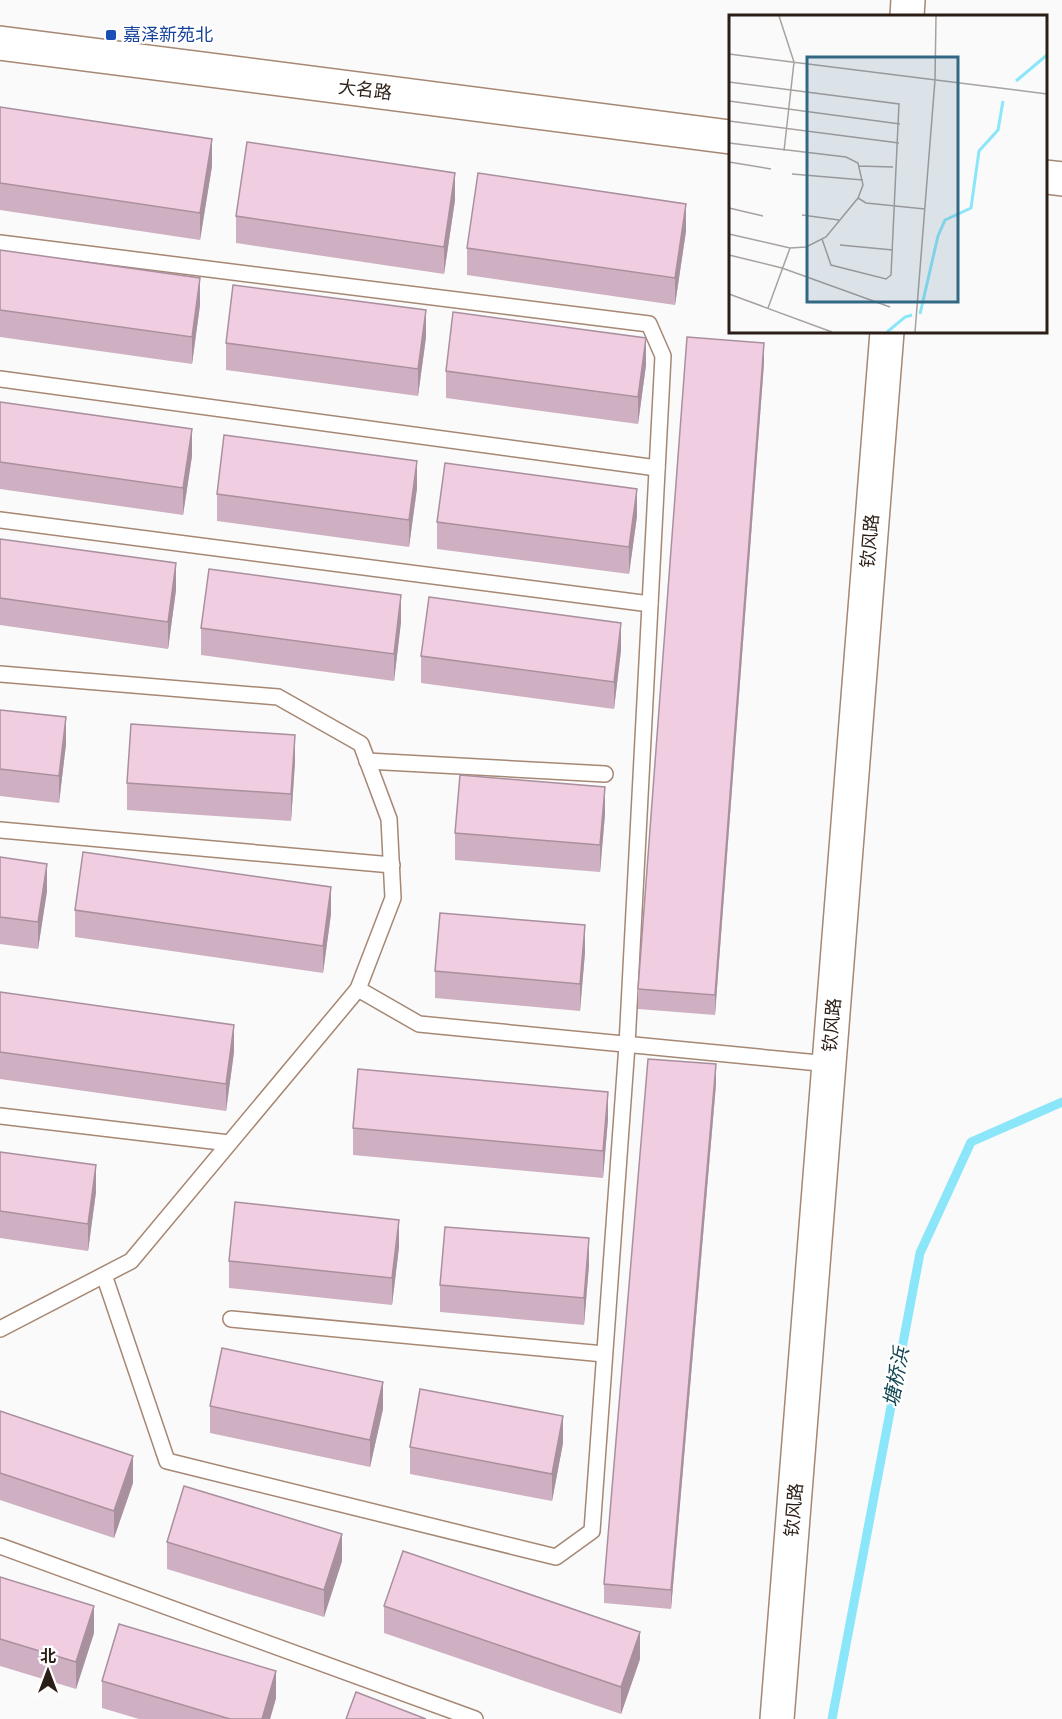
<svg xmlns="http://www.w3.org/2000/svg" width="1062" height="1719" viewBox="0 0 1062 1719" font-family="'Work Sans','Noto Sans SC',sans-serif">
  <rect width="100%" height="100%" fill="#fafafa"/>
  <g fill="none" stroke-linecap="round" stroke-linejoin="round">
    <path stroke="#8ce6fa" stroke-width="9" d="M832 1719 920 1253 971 1142 1062 1102"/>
    <defs>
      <g id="service">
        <path d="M0 243 649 324 663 356 627 1045 592 1531 556 1557 167 1461 104 1275"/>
        <path d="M0 379 657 468"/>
        <path d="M0 520 650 604"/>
        <path d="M0 674 278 697 361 744 389 819 393 898 358 989 131 1261 0 1329"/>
        <path d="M367 761 605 774"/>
        <path d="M0 830 392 865"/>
        <path d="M358 989 419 1024 829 1064"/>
        <path d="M0 1116 229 1143"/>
        <path d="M231 1319 604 1354"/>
        <path d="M0 1546 475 1719"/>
      </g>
      <g id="tertiary">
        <path d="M907 16 908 0"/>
        <path d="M0 43 730 137"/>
        <path d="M1046 177 1062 179"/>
        <path d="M777 1719 887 332"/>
      </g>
    </defs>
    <use href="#service" stroke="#a68773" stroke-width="18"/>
    <use href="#tertiary" stroke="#a68773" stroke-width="36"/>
    <use href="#service" stroke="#fff" stroke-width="15"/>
    <use href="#tertiary" stroke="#fff" stroke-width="33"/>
  </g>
  <g fill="#cfb0c2">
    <path d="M0 107 212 166 200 240 0 210Z"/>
    <path d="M455 200 444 274 236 243V216Z"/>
    <path d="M686 231 675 305 467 275V248Z"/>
    <path d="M0 250 200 305 192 364 0 337Z"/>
    <path d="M426 337 418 396 226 370V343Z"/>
    <path d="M764 363 715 1015 638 1009V989Z"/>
    <path d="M646 365 638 424 446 398V371Z"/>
    <path d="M0 402 192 456 183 515 0 489Z"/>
    <path d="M417 488 409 547 217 521V494Z"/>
    <path d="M637 516 629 574 437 549V522Z"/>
    <path d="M0 539 176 590 168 649 0 625Z"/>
    <path d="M401 622 394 681 201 655V628Z"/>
    <path d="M621 650 614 709 421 683V656Z"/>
    <path d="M0 710 66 744 59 803 0 796Z"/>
    <path d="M295 762 291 821 127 810V783Z"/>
    <path d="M605 814 600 872 455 860V833Z"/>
    <path d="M0 857 47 891 38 949 0 944Z"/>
    <path d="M75 910 331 914 323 973 75 937Z"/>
    <path d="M585 952 580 1011 435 998V971Z"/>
    <path d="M0 992 234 1052 226 1111 0 1079Z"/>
    <path d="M716 1084 671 1609 604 1603V1584Z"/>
    <path d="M608 1119 603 1178 353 1155V1128Z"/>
    <path d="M0 1152 96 1192 88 1251 0 1238Z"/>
    <path d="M399 1247 392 1305 229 1288V1261Z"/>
    <path d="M589 1265 584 1325 440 1312V1285Z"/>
    <path d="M210 1406 383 1409 370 1467 210 1433Z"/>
    <path d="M0 1411 133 1483 114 1538 0 1500Z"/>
    <path d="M563 1443 552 1501 410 1474V1447Z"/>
    <path d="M167 1542 342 1561 324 1617 167 1569Z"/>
    <path d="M0 1577 94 1633 76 1689 0 1666Z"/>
    <path d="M384 1606 640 1659 621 1714 384 1633Z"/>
    <path d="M102 1681 276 1698 270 1719H139L102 1708Z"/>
  </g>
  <g fill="#a9909e">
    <path d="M212 139V166L200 240V213Z"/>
    <path d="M455 173V200L444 274V247Z"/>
    <path d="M686 204V231L675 305V278Z"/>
    <path d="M200 278V305L192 364V337Z"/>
    <path d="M426 310V337L418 396V369Z"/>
    <path d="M646 338V365L638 424V397Z"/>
    <path d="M764 343V363L715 1015V995Z"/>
    <path d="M192 429V456L183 515V488Z"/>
    <path d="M417 461V488L409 547V520Z"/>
    <path d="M637 489V516L629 574V547Z"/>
    <path d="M176 563V590L168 649V622Z"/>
    <path d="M401 595V622L394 681V654Z"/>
    <path d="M621 623V650L614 709V682Z"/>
    <path d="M66 717V744L59 803V776Z"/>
    <path d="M295 735V762L291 821V794Z"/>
    <path d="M605 787V814L600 872V845Z"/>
    <path d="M47 864V891L38 949V922Z"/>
    <path d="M331 887V914L323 973V946Z"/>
    <path d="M585 925V952L580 1011V984Z"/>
    <path d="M234 1025V1052L226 1111V1084Z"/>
    <path d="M716 1064V1084L671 1609V1590Z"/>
    <path d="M608 1092V1119L603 1178V1151Z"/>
    <path d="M96 1165V1192L88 1251V1224Z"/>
    <path d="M399 1220V1247L392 1305V1278Z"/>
    <path d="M589 1238V1265L584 1325V1298Z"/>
    <path d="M383 1382V1409L370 1467V1440Z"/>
    <path d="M563 1416V1443L552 1501V1474Z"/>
    <path d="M133 1456V1483L114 1538V1511Z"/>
    <path d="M342 1534V1561L324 1617V1590Z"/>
    <path d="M94 1606V1633L76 1689V1662Z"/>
    <path d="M640 1632V1659L621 1714V1687Z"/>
    <path d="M276 1671V1698L270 1719H262Z"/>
  </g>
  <g fill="#f1cde1" stroke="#a9909e" stroke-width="1.5">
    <path d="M0 107 212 139 200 213 0 183Z"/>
    <path d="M247 142 455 173 444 247 236 216Z"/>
    <path d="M478 173 686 204 675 278 467 248Z"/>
    <path d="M0 250 200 278 192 337 0 310Z"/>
    <path d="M233 285 426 310 418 369 226 343Z"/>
    <path d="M453 312 646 338 638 397 446 371Z"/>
    <path d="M687 337 764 343 715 995 638 989Z"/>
    <path d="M0 402 192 429 183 488 0 462Z"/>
    <path d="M224 435 417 461 409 520 217 494Z"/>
    <path d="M445 463 637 489 629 547 437 522Z"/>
    <path d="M0 539 176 563 168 622 0 598Z"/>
    <path d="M209 569 401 595 394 654 201 628Z"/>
    <path d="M429 597 621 623 614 682 421 656Z"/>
    <path d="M0 710 66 717 59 776 0 769Z"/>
    <path d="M131 724 295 735 291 794 127 783Z"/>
    <path d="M460 775 605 787 600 845 455 833Z"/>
    <path d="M83 852 331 887 323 946 75 910Z"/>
    <path d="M0 857 47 864 38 922 0 917Z"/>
    <path d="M440 913 585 925 580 984 435 971Z"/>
    <path d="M0 992 234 1025 226 1084 0 1052Z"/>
    <path d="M648 1059 716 1064 671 1590 604 1584Z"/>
    <path d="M358 1069 608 1092 603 1151 353 1128Z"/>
    <path d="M0 1152 96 1165 88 1224 0 1211Z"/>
    <path d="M235 1202 399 1220 392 1278 229 1261Z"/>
    <path d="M445 1227 589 1238 584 1298 440 1285Z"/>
    <path d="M222 1348 383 1382 370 1440 210 1406Z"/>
    <path d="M420 1389 563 1416 552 1474 410 1447Z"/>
    <path d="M0 1411 133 1456 114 1511 0 1473Z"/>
    <path d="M184 1486 342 1534 324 1590 167 1542Z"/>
    <path d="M403 1551 640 1632 621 1687 384 1606Z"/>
    <path d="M0 1577 94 1606 76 1662 0 1639Z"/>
    <path d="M119 1624 276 1671 262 1719H230L102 1681Z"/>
    <path d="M356 1692 426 1719H346Z"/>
  </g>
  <rect fill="#1a4fb4" stroke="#fff" stroke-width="2" x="105" y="29" width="12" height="12" rx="3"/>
  <g text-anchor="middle" stroke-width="4.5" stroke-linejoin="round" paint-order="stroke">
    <g font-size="18" fill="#164399" stroke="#fff" text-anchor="start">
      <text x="123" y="41">嘉泽新苑北</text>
    </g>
    <g font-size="18" fill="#2b1e16" stroke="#fff">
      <text transform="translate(365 90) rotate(7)" y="6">大名路</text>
      <text transform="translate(870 541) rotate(-85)" y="6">钦风路</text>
      <text transform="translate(832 1025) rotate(-85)" y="6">钦风路</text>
      <text transform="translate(794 1510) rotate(-85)" y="6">钦风路</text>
    </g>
    <g font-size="20" font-style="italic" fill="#124853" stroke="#fff">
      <text transform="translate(896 1377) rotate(-79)" y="7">塘桥浜</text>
    </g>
  </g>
  <g transform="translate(729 15)">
    <rect width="318" height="318" fill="#fafafa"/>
    <path fill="none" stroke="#8ce6fa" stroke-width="3" d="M287 66 318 40M191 299 209 221 216 205 242 193 250 136 269 115 274 86M158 317 176 302 183 300"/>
    <path fill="none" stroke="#a7a29f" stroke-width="1.5" d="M50 1 65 47 55 136M0 39 318 79M0 67 170 89 162 260 157 264 102 250 93 224M0 86 171 109M0 106 170 128M0 128 117 142 129 148 134 170 129 183 97 222 77 232 61 233 0 219M0 147 42 154M130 151 164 152M63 159 134 165M129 183 137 188 196 194M0 193 34 201M73 200 110 205M111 230 164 235M0 240 53 253 161 292M0 279 103 317M39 293 61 233M186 317 206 65 207 1"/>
    <path fill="#336884" fill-opacity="0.15" stroke="#336884" stroke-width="3" d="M78 42H229V287H78Z"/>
    <rect width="318" height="318" fill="none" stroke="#2b1e16" stroke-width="3"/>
  </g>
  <g transform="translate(48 1671)" stroke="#ffffff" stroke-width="4.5" paint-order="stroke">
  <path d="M0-4.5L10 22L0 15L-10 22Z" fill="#2b1e16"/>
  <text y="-9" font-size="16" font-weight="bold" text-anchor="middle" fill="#2b1e16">北</text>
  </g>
</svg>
